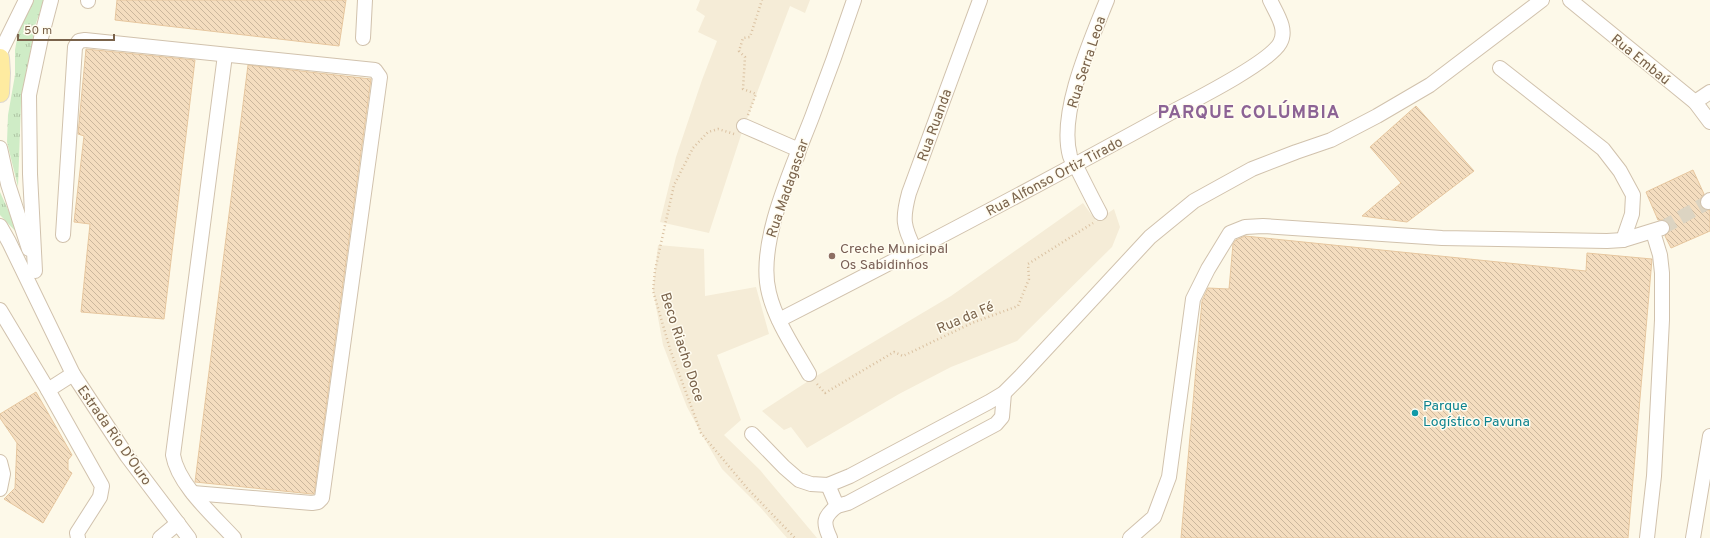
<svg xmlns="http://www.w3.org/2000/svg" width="1710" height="538" viewBox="0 0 1710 538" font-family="Overpass,sans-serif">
  <defs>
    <pattern id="grass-tufts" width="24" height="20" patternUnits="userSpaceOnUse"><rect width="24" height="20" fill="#cfecc6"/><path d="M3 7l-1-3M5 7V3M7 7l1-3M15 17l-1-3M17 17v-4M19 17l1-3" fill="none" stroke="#adc3a3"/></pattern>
    <pattern id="building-back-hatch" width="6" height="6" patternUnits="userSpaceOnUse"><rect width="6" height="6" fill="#f4ddbf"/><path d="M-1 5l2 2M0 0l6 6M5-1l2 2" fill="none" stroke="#cbb79d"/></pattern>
  </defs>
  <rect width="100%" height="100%" fill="#fdf9e9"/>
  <g fill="#f5ecd7">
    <path d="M700 0H810L805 13 790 6 742 132 709 233 660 222 676 157 702 80 717 41 698 32 705 16 696 10Z"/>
    <path d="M1083 203 1096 221 1114 209 1120 227 1112 247 1017 341 951 367 899 394 807 448 791 427 784 430 762 411 813 378 951 296Z"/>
    <path d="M658 245 704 249 705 296 756 287 769 334 717 355 741 420 724 435 760 470 817 538H787L760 507 722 469 701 433 687 407 663 345 653 290Z"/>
  </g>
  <g fill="url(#grass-tufts)">
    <path d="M34 0H44L35 26 21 103 18 187 7 142 8 115 15 75V50L20 22Z"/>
    <path d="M0 192 20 236 0 215Z"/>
  </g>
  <g fill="url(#building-back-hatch)" stroke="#e7c79f">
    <path d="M117 0H346L339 46 115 20Z"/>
    <path d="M86 49 195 60 164 319 81 312 90 224 74 222 84 136 78 134Z"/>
    <path d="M248 65 371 79 314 494H312L195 482Z"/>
    <path d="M1416 106 1474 171 1407 222 1362 216 1401 183 1370 147Z"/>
    <path d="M1693 170 1704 194 1700 199V205L1705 210H1710V231L1671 248 1665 236 1670 230V225L1664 220H1658L1646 192Z"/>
    <path d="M1245 236 1586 271 1587 253 1652 259 1628 538H1181L1202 301 1208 288 1229 289 1233 244 1236 240Z"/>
    <path d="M36 392 72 455 68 460V470L72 473 43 523 4 499 15 488 17 443 0 418V414Z"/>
  </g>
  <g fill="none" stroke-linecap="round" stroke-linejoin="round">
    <path stroke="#dcd4c2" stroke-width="14" stroke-dasharray="14 7" stroke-linecap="butt" d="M1662 228 1708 202"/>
    <defs>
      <g id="minor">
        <path d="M1570 0 1695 102 1710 122"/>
        <path d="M88 1V0"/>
        <path d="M363 38 365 0"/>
        <path d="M0 53 26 0"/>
        <path d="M225 55 173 455C178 485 214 516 234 538"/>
        <path d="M1500 68 1603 149 1620 171 1633 195 1632 214 1623 240"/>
        <path d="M1695 102 1710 92"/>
        <path d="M744 126 799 150 797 157"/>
        <path d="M0 148 8 184 29 249"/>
        <path d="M1708 202 1710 200"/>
        <path d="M1100 213C1093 200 1086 186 1079 172 1076 167 1072 162 1070 156 1058 113 1091 40 1107 0"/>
        <path d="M0 226 9 242 73 374 127 456 189 538"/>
        <path d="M63 235 75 47 79 41 85 40 375 70 380 77 322 498 318 502 312 503 193 493"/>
        <path d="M915 250C903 226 902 219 909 193L980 0"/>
        <path d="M35 271 30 174 29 95 41 38 51 0"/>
        <path d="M0 310 48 390"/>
        <path d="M779 320C910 253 1041 184 1170 113 1193 101 1269 63 1280 43 1288 29 1276 13 1270 0"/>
        <path d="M73 374 48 390 102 486 100 497 77 533 78 538"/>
        <path d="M809 374C795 349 776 322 769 293 756 243 794 164 812 117 827 78 841 39 854 0"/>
        <path d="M752 434 784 467 799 480 811 484 828 485 850 476 989 402 1004 393 1020 377 1150 237 1194 201 1252 169 1296 152 1331 140 1377 116 1430 85 1542 0"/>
        <path d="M0 462 3 474 0 489"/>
        <path d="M828 485 837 506 848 503 996 424 1002 417 1004 393"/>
        <path d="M160 538 178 523"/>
        <path d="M830 538C823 523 823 517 837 506"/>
        <path d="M1130 538 1154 517 1169 477 1193 299 1208 269 1230 233 1245 227 1263 226 1442 238 1607 241 1623 240 1662 228"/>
        <path d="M1647 538 1654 476 1662 320V273L1660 255 1653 232"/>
        <path d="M1693 538 1710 436"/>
      </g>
      <path id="major" d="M0 58 1 73 0 93"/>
    </defs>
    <use href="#minor" stroke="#d1c2ad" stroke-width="16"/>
    <use href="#major" stroke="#dcd6d0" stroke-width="20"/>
    <g stroke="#dac1a1" stroke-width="2.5" stroke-dasharray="1 3" stroke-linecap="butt">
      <path d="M748 115 756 94 743 89 745 57 739 51 743 38 750 37 762 0"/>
      <path d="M734 134 718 129 708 132 693 148 674 185 655 270 653 291 670 349 701 433 747 488 795 538"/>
      <path d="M817 384 825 393 894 352 903 356 972 323 1018 306 1029 279 1028 264 1093 223"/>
    </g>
    <use href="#minor" stroke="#fff" stroke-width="14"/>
    <use href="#major" stroke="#feeba0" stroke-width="18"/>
  </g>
  <circle fill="#8d6e63" stroke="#fffcf0" stroke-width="1.5" cx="832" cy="256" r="4"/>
  <circle fill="#0f9aa8" stroke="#fffcf0" stroke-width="1.5" cx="1415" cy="413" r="4"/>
  <g text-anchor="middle" stroke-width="3" stroke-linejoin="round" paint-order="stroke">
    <g font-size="14" fill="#7a634b" stroke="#fffcf0">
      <text transform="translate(1641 59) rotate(39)" y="5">Rua Embaú</text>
      <text transform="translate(1086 62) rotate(-72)" y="5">Rua Serra Leoa</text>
      <text transform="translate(934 125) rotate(-70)" y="5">Rua Ruanda</text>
      <text transform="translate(1054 176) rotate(-28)" y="5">Rua Alfonso Ortiz Tirado</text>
      <text transform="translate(787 188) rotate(-71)" y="5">Rua Madagascar</text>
      <text transform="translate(965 317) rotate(-23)" y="5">Rua da Fé</text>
      <text transform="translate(683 347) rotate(72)" y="5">Beco Riacho Doce</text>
      <text transform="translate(115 435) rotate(55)" y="5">Estrada Rio D'Ouro</text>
    </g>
    <g font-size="14" fill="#785e54" stroke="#fffcf0" text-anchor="start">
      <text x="840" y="253">Creche Municipal<tspan x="840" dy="16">Os Sabidinhos</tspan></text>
    </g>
    <g font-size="14" fill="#0d838f" stroke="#fffcf0" text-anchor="start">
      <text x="1423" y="410">Parque<tspan x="1423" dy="16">Logístico Pavuna</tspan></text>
    </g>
    <g font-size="18" font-weight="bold" letter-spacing="1" fill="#8c6395" stroke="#fffcf0">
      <text x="1249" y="118">PARQUE COLÚMBIA</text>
    </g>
  </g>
  <path d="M18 34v6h96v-6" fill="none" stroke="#7a634b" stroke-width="2"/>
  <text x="24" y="34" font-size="12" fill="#7a634b" stroke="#fffcf0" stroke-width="3" paint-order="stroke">50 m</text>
</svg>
